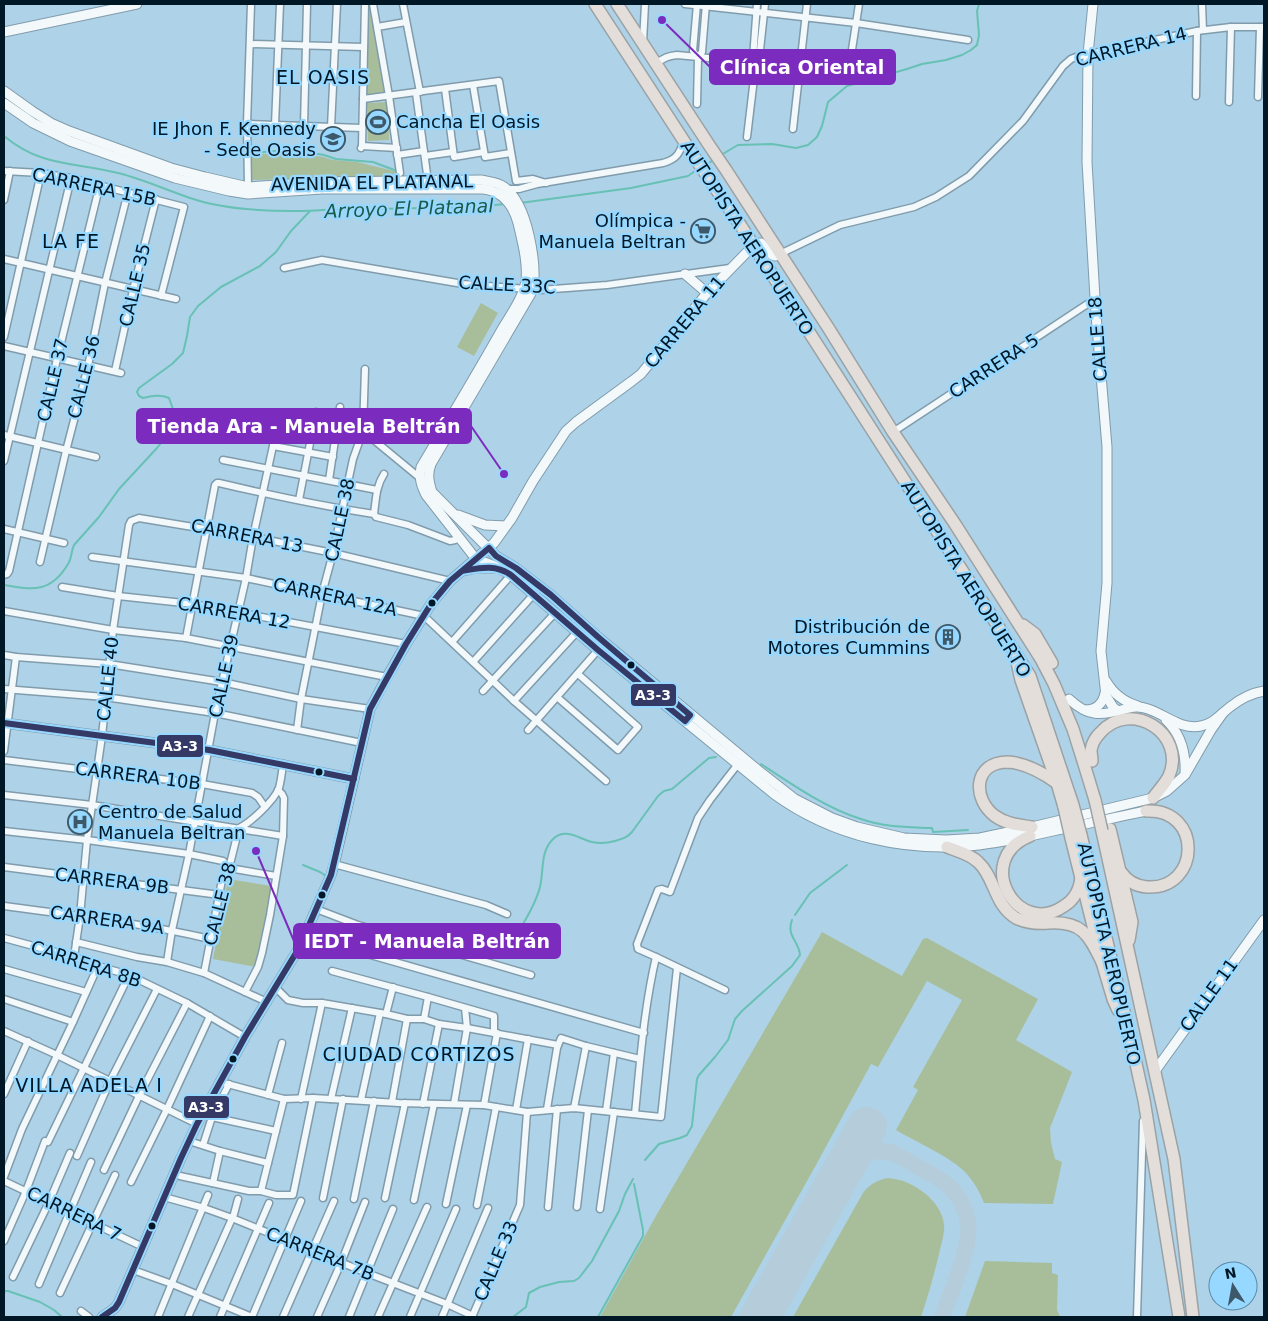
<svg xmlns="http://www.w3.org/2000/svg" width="1268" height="1321" viewBox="0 0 1268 1321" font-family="'DejaVu Sans',sans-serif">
  <rect width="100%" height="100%" fill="#aed2e7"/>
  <g fill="#a8be9b">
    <path d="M367 4H371L386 94 365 96Z"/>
    <path d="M388 102 389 140 368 141 367 103Z"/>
    <path d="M298 153 323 157 333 160 357 162 398 172 397 176 251 180V157H259L260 154Z"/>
    <path d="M481 303 498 313 474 356 457 347Z"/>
    <path d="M228 879 271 886 256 967 213 959Z"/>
    <path d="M822 932 902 976 923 939 927 938 1038 999 1016 1040 1072 1072 1050 1128 1051 1143 1055 1159 1062 1162 1053 1204 984 1203C980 1192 974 1182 966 1173 951 1157 916 1142 896 1130L918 1090 913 1087 962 1000 927 981 878 1067 871 1064 816 1165 731 1317H600L657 1214Z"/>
    <path d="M888 1178C895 1179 903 1180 910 1184 925 1191 942 1206 944 1224 945 1234 941 1244 939 1254 934 1275 928 1296 921 1317H793L863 1193C870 1184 877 1180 888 1178Z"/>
    <path d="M985 1261 1052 1263V1273L1058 1275 1057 1310 1060 1317H965Z"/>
  </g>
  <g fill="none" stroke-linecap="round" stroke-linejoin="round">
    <g stroke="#68c1b5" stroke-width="2">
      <path d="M4 136C41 167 74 162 118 173 143 179 166 190 190 198 222 209 258 211 292 211 302 211 312 211 322 210L475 207 505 204"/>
      <path d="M250 153 276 151 307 152 324 155 336 159 373 162 397 171"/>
      <path d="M721 155 738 145 772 144 796 148 808 145 817 137 822 126 828 102 847 86 907 69 922 64 946 60 962 55 971 50 977 45 979 35 977 11 979 4"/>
      <path d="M705 166 713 160"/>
      <path d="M520 203 631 188 688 176 698 169"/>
      <path d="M4 585C33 590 51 593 68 564 72 558 71 551 74 545L99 517 119 489 157 448 168 434 173 425 174 412 169 398C160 394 152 396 143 398L139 396 137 392 139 388 172 364 183 353 187 336 190 317 198 306 221 287 260 266 276 252 291 231 310 211"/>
      <path d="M761 764C791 784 826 808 861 819 883 827 906 827 929 828H932L933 832 968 830"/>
      <path d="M303 865 320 872 326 876"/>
      <path d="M795 915 810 893 847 865"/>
      <path d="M518 932C527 918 536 902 540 887 544 870 540 852 553 839 566 827 579 839 592 842 600 844 608 843 615 841 622 839 627 838 632 832L658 796 664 791 672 789 709 758 716 757"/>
      <path d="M645 1160 659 1144 680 1138 687 1135 692 1126 697 1079 699 1075 715 1057 728 1040 735 1019 742 1011 792 966 800 955C799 941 786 936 792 920"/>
      <path d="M4 1293 5 1291H8L40 1302 54 1310 62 1317"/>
      <path d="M513 1317 526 1307 529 1293 540 1287 559 1282 574 1281 579 1278 592 1261 619 1211 625 1194 633 1179"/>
      <path d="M598 1317 643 1236V1230L634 1184"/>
    </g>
    <path stroke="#b5ccda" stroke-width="16" d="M839 1176C847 1164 856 1154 871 1152 878 1150 886 1151 893 1153 900 1156 907 1161 913 1164 926 1172 942 1178 952 1189 960 1198 966 1210 968 1223 972 1246 950 1294 942 1317"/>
    <path stroke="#b5ccda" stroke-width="40" d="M760 1317 867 1127"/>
    <defs>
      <g id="street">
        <path d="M373 4 389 96 400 173"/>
        <path d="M403 4 420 92"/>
        <path d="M685 4 856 23 968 40"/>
        <path d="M697 4 693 51 698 58"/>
        <path d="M1202 4 1203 30"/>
        <path d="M377 27 406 22"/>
        <path d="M643 42 645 4"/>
        <path d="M250 44 364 47"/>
        <path d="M698 58 702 52 706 4"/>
        <path d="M656 64C663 58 668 56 677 55L846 71 849 69 859 4"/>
        <path d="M757 67 759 59 765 4"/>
        <path d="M473 85 485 157 511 153"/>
        <path d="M445 89 454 157 484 152"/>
        <path d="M416 93 427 174"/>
        <path d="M1196 96 1197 31"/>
        <path d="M1258 97 1260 27"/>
        <path d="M363 99 499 81 516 181 533 179 546 183"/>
        <path d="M1229 102 1231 27"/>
        <path d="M697 104 698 58"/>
        <path d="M247 124 362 128"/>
        <path d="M275 125 280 4"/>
        <path d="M304 126 307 4"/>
        <path d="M331 127 337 4"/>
        <path d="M793 129 807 4"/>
        <path d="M747 137 755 70 753 58 757 4"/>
        <path d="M362 146 397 148"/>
        <path d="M361 148 362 146 365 4"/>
        <path d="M397 155 424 151"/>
        <path d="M425 156 453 152"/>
        <path d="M4 171 41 173 71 178 184 207 161 296"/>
        <path d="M248 187 247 124 251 4"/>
        <path d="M507 189H519L537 184 663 163C677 159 679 154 684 141"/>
        <path d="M4 200 10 171"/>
        <path d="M780 254 840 225 914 207 936 197 969 176 1023 121 1063 66 1071 59 1076 57 1197 31 1231 27H1264"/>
        <path d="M4 259 176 299"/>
        <path d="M284 268 322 260 463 284 540 290 607 285 730 268"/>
        <path d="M4 337 41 173"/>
        <path d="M4 346 121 373"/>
        <path d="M115 371 133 290 156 199"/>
        <path d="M363 431 420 478"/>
        <path d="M893 432 1095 299"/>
        <path d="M4 435 96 457"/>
        <path d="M273 446 333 457"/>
        <path d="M223 460 377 490"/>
        <path d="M4 461 71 178"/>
        <path d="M329 480 340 407"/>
        <path d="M299 500 316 412"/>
        <path d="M374 514C376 499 376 486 384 474"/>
        <path d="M4 529 64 543"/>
        <path d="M92 557 246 578 424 616 514 701 606 781"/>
        <path d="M40 562 66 451 88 366 105 283 128 192"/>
        <path d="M4 575 7 574 9 571 57 359 100 184"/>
        <path d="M62 587 118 596 193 604 406 644"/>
        <path d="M4 611 113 630 186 638 387 677"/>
        <path d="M186 638 215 485 217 483H219C270 495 322 506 374 514L376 517 408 525 450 541 455 540 459 538"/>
        <path d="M452 642 511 575"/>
        <path d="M4 655 16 657 109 664 222 682 301 699 370 709"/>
        <path d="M473 662 534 594"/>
        <path d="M4 689 105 697 215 713 362 743"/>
        <path d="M483 691 555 613"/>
        <path d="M557 697 618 750 638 727 578 674"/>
        <path d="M514 701 577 632"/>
        <path d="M297 730 301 699 322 594 333 553 353 459 363 431 365 369"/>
        <path d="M528 730 598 650"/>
        <path d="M4 751 16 657"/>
        <path d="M4 760 202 784 252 793 258 797 265 807"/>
        <path d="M4 795 92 805 283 836"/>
        <path d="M4 831 87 840 189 854 223 861 229 868 276 876"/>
        <path d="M334 864 486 905 507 914"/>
        <path d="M4 867 220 895"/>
        <path d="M4 906C73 915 142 923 210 939"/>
        <path d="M316 909 358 925 531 975"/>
        <path d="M304 936 644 1033"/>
        <path d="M4 938 74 957 98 966 129 975 187 1003 245 1037"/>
        <path d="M76 942 137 957 167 962 204 973 267 1002"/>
        <path d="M74 957 80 916 87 840 102 736 113 630 129 525 131 521 139 518 253 537 333 553 450 581"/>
        <path d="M167 962 172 930 189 854 215 713 246 578 253 537 273 446 277 420"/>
        <path d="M4 969 86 992"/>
        <path d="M332 971 428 997 494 1016V1033"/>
        <path d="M204 973 222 880 229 868 239 828C250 823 274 801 279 788 281 781 282 772 283 764"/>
        <path d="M275 987 288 1000 303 1003H322L386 1014 407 1019H424L439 1024 467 1028 558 1045"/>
        <path d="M725 990 656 957 638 949 637 944 658 890 662 889 670 892 698 818 710 800 738 764"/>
        <path d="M245 992 258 967 262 953 270 915 283 836 284 798 282 794 278 790"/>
        <path d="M4 999 73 1022"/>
        <path d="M386 1014 393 987"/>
        <path d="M424 1019 428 997"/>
        <path d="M4 1031 57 1055 197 1124"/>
        <path d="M220 1082 284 1099 313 1098 399 1103 484 1105 527 1112 574 1108 661 1117 677 968"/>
        <path d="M4 1094 28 1041"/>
        <path d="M268 1095 282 1043"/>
        <path d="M301 1099 322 1003"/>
        <path d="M331 1099 352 1008"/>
        <path d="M361 1100 380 1013"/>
        <path d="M392 1102 407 1019"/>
        <path d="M423 1104 439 1024"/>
        <path d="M454 1104 467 1028 465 1008"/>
        <path d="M484 1105 497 1033"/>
        <path d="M574 1108 586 1046"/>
        <path d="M547 1109 557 1048 561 1038 586 1046 640 1059"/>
        <path d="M516 1110 528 1039"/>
        <path d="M606 1111 614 1053"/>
        <path d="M635 1114C640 1062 644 1008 656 957"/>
        <path d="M212 1117 276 1131"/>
        <path d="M189 1141 220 1151 268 1163"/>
        <path d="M48 1142 129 975"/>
        <path d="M203 1145 212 1117 229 1084"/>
        <path d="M77 1156 110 1081 157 989"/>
        <path d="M104 1170 139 1096 187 1003"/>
        <path d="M180 1176 249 1191H261L276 1195H293L313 1098"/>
        <path d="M4 1177 22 1129 73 1022 98 966"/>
        <path d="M4 1181 143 1247"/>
        <path d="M131 1182 167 1109 210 1016"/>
        <path d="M213 1183 220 1151"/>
        <path d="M261 1191 284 1099"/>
        <path d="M164 1197 204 1208 232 1218 367 1273 447 1304 473 1316"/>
        <path d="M323 1198 343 1099"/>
        <path d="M385 1198 405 1103"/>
        <path d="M354 1199 374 1101"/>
        <path d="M414 1200 434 1104"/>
        <path d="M446 1204 467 1105"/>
        <path d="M477 1205 496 1107"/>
        <path d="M548 1207 557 1109"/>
        <path d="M577 1207 588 1110"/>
        <path d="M600 1209 614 1112"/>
        <path d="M4 1241 26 1191 45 1141"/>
        <path d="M133 1270 172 1284 252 1317"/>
        <path d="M13 1277 49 1202 70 1153"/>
        <path d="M39 1284 91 1162"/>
        <path d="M60 1293 115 1175"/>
        <path d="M81 1311 89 1317"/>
        <path d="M158 1317 208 1195"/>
        <path d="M188 1317 234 1214 238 1199"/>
        <path d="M220 1317 269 1203"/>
        <path d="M252 1317 301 1201"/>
        <path d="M283 1317 334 1201"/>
        <path d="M317 1317 341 1263 365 1202"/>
        <path d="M349 1317 393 1209"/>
        <path d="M378 1317 427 1207"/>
        <path d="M410 1317 456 1209"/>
        <path d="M442 1317 488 1208"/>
        <path d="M472 1317 520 1205 527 1112"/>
        <path d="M1137 1317 1143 1121"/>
      </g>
      <g id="secondary">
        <path d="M1093 4 1088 54 1087 162 1096 315 1107 447V583L1101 651 1106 696 1113 707 1118 711"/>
        <path d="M4 32 137 4"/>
        <path d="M4 91 32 111 51 123 69 131 171 168 205 177 248 187 322 182 482 180C490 182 498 182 504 187 528 204 537 264 533 290L431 464C427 475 429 482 432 492L496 556 516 568 551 595 598 637 758 770 795 799 832 818 857 827 904 838 946 840 980 838 1032 827 1153 798 1167 791 1185 775 1211 730 1223 713"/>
        <path d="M4 103 33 123 70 141 175 178 229 191 248 194 322 189H483C503 191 513 205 518 223 522 241 528 262 526 280 524 297 509 317 501 331 475 377 448 422 421 467 419 478 421 485 426 495L476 559 495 566 511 575 598 650 774 794C833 837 907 853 979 845 1005 842 1031 836 1057 830 1087 824 1116 817 1146 811"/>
        <path d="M685 274 707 293"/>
        <path d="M458 515 485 525 506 526"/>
        <path d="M462 571 476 568H494"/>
        <path d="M1106 681C1114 695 1124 702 1138 706"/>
        <path d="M1069 699C1088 717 1101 716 1125 709 1133 707 1139 706 1148 709 1166 715 1181 730 1201 726 1213 724 1221 714 1230 707 1240 699 1252 693 1264 691"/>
        <path d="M1085 710C1096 710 1103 704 1105 693"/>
        <path d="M1166 720C1181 734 1186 754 1185 774"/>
        <path d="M4 723 209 750 354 779"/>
        <path d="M1155 1071 1264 920"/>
        <path d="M102 1317 115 1308 119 1302 181 1158 197 1124 245 1037 299 948 331 875 335 861 370 709 387 677 406 644 431 604 450 581 494 543 512 518 533 481 566 431 576 422 632 381 641 374 707 293 753 246 758 243H761L772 255 775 256 780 254"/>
      </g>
      <g id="highway">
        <path d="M595 4 693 155 741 226 1030 676 1073 805"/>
        <path d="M617 4 709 145 726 170 829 329 893 432 955 524 1041 659 1054 684 1073 729 1084 764 1095 800"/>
        <path d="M1023 625 1035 634 1052 663"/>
        <path d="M1017 662 1021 680 1057 783 1064 807"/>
        <path d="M1092 761C1092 758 1091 753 1091 750 1092 744 1096 737 1100 733 1130 698 1187 733 1169 776 1165 784 1158 791 1153 798"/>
        <path d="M1032 827C1019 825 1006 824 995 816 972 799 973 762 1008 762 1026 763 1043 773 1057 783"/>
        <path d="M1110 829 1132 922 1129 940"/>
        <path d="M1102 831 1174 1159 1193 1317"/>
        <path d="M1081 835 1129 1032 1144 1100 1179 1317"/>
        <path d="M1030 836C972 859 1017 939 1064 906 1074 900 1080 889 1081 877"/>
        <path d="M1071 838 1102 962 1113 999 1118 1010"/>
        <path d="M947 847C957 851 970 854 978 862 995 877 994 905 1016 918 1026 923 1038 924 1049 923 1083 921 1089 936 1102 962"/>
        <path d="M1121 872C1127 881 1136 886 1147 887 1201 890 1203 808 1146 811"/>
      </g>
    </defs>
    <use href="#street" stroke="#809cac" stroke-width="9"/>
    <use href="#secondary" stroke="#809cac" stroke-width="11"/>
    <use href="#highway" stroke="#9ba2a5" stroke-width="14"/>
    <use href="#street" stroke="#f3f8fb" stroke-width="6"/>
    <use href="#secondary" stroke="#f3f8fb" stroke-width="9"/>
    <use href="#highway" stroke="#e3deda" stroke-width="11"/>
    <defs>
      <g id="highway-bridge">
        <path d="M1095 800 1102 831"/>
        <path d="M1073 805 1081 835"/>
        <path d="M1064 807 1071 838"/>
      </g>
    </defs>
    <use href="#highway-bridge" stroke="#9ba2a5" stroke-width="14" stroke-linecap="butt"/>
    <use href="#highway-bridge" stroke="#e3deda" stroke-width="11"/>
    <defs>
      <g id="bus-1">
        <path d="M4 723 209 750 354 779"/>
        <path d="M102 1317 115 1308 119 1302 181 1158 197 1124 245 1037 299 948 331 875 370 709 406 644 431 604 450 581 489 548 496 556 516 568 551 595 598 637 690 715 685 721 598 650 511 575C495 564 480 568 462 571"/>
      </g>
    </defs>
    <use href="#bus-1" stroke="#96d8ff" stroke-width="10"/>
    <use href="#bus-1" stroke="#343965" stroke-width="6"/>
  </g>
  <defs>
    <symbol id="stadium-ring" viewBox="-11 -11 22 22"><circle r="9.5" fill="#96d8ff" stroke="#3d5869" stroke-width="1.5"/><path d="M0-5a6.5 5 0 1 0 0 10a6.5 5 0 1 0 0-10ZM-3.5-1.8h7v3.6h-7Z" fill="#3d5869"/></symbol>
    <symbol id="school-ring" viewBox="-11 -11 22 22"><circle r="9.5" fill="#96d8ff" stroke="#3d5869" stroke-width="1.5"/><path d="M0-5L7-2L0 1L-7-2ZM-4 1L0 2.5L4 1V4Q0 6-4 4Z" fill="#3d5869"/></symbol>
    <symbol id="supermarket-ring" viewBox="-11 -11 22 22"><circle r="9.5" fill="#96d8ff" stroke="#3d5869" stroke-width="1.5"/><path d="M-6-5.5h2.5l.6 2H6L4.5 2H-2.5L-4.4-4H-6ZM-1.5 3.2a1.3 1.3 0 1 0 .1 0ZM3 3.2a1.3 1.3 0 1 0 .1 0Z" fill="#3d5869"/></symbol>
    <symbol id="building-ring" viewBox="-11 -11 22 22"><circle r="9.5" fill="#96d8ff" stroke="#3d5869" stroke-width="1.5"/><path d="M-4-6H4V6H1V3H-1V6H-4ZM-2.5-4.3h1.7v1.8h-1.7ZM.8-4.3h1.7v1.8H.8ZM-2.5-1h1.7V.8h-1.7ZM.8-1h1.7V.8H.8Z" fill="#3d5869"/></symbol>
    <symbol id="hospital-ring" viewBox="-11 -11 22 22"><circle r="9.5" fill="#96d8ff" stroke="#3d5869" stroke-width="1.5"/><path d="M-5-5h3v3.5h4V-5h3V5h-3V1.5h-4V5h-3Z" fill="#3d5869"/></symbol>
  </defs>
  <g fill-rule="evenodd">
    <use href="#stadium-ring" x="364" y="108" width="28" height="28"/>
    <use href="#school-ring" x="319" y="125" width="28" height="28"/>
    <use href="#supermarket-ring" x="689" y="217" width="28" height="28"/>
    <use href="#building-ring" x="934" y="623" width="28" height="28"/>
    <use href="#hospital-ring" x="66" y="808" width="28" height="28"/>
  </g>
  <g fill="#001725" stroke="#96d8ff" stroke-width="2">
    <circle cx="432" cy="603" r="4.5"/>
    <circle cx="631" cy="665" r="4.5"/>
    <circle cx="319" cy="772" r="4.5"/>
    <circle cx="322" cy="895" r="4.5"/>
    <circle cx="233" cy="1059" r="4.5"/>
    <circle cx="152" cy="1226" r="4.5"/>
  </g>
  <g text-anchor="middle" stroke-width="4.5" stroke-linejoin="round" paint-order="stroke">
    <g font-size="18" fill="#001725" stroke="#96d8ff">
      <text transform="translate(1131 47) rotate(-14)" y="6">CARRERA 14</text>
      <text transform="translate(372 183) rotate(-1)" y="6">AVENIDA EL PLATANAL</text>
      <text transform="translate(94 187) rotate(12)" y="6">CARRERA 15B</text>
      <text transform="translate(747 238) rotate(57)" y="6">AUTOPISTA AEROPUERTO</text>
      <text transform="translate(135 285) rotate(-77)" y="6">CALLE 35</text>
      <text transform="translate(507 285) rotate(3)" y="6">CALLE 33C</text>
      <text transform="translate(685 322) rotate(-50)" y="6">CARRERA 11</text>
      <text transform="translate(1098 339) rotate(-94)" y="6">CALLE 18</text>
      <text transform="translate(994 366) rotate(-33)" y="6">CARRERA 5</text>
      <text transform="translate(84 377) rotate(-76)" y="6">CALLE 36</text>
      <text transform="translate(53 380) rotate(-77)" y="6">CALLE 37</text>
      <text transform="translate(340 520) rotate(-78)" y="6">CALLE 38</text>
      <text transform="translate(247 536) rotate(11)" y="6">CARRERA 13</text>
      <text transform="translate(966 579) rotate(58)" y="6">AUTOPISTA AEROPUERTO</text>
      <text transform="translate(335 597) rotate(12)" y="6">CARRERA 12A</text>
      <text transform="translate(234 613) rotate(10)" y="6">CARRERA 12</text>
      <text transform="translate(224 676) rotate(-78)" y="6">CALLE 39</text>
      <text transform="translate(108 679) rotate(-84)" y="6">CALLE 40</text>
      <text transform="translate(138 776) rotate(7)" y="6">CARRERA 10B</text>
      <text transform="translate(112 881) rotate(7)" y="6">CARRERA 9B</text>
      <text transform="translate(220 904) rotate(-76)" y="6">CALLE 38</text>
      <text transform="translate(107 920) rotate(8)" y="6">CARRERA 9A</text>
      <text transform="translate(1109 954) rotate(77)" y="6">AUTOPISTA AEROPUERTO</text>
      <text transform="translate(86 964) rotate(18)" y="6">CARRERA 8B</text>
      <text transform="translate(1209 995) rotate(-54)" y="6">CALLE 11</text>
      <text transform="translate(74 1214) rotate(26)" y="6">CARRERA 7</text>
      <text transform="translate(320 1254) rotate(22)" y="6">CARRERA 7B</text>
      <text transform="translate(496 1261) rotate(-67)" y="6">CALLE 33</text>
    </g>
    <g font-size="18" fill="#001725" stroke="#96d8ff" text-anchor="end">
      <text x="396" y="128" text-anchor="start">Cancha El Oasis</text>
      <text x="316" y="135">IE Jhon F. Kennedy<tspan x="316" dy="21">- Sede Oasis</tspan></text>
      <text x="686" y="227">Olímpica -<tspan x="686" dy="21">Manuela Beltran</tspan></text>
      <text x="930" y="633">Distribución de<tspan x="930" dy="21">Motores Cummins</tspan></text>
      <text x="98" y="818" text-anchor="start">Centro de Salud<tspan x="98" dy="21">Manuela Beltran</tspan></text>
    </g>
    <g font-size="19" letter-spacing="1" fill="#001725" stroke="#96d8ff">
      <text x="323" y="84">EL OASIS</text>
      <text x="71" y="248">LA FE</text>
      <text x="419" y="1061">CIUDAD CORTIZOS</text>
      <text x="89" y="1092">VILLA ADELA I</text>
    </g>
    <g font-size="19" font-style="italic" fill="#1b594a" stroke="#96d8ff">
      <text transform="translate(409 208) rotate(-2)" y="7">Arroyo El Platanal</text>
    </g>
  </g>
  <path fill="none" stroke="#7b2cbf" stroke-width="2" d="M662 20L710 67M504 474L471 426M256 851L294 941"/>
  <g fill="#7b2cbf" stroke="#96d8ff" stroke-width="2">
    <circle cx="662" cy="20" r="5"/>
    <circle cx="504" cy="474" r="5"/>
    <circle cx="256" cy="851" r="5"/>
  </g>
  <g fill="#7b2cbf" stroke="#7b2cbf" stroke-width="2">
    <rect x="710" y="50" width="185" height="34" rx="5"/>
    <rect x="137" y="409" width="334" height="34" rx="5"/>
    <rect x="294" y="924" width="266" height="34" rx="5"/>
  </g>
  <g font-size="19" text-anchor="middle" font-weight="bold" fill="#fff">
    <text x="802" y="74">Clínica Oriental</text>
    <text x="304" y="433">Tienda Ara - Manuela Beltrán</text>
    <text x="427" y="948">IEDT - Manuela Beltrán</text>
  </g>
  <g stroke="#96d8ff" stroke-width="2">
    <rect x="630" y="683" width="47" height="24" rx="5" fill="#343965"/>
    <rect x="156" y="734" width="48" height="24" rx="5" fill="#343965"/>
    <rect x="183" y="1095" width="47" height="24" rx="5" fill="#343965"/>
  </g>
  <g font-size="14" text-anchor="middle" font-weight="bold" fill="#fff">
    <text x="653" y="700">A3-3</text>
    <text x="180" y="751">A3-3</text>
    <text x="206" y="1112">A3-3</text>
  </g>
  <rect width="1268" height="1321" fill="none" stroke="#001725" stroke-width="10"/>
  <g transform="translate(1233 1286) rotate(349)"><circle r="24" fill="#96d8ff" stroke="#5a8ba8"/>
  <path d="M0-4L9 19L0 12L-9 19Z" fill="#3d5869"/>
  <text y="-8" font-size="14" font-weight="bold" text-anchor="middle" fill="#001725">N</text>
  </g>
</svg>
